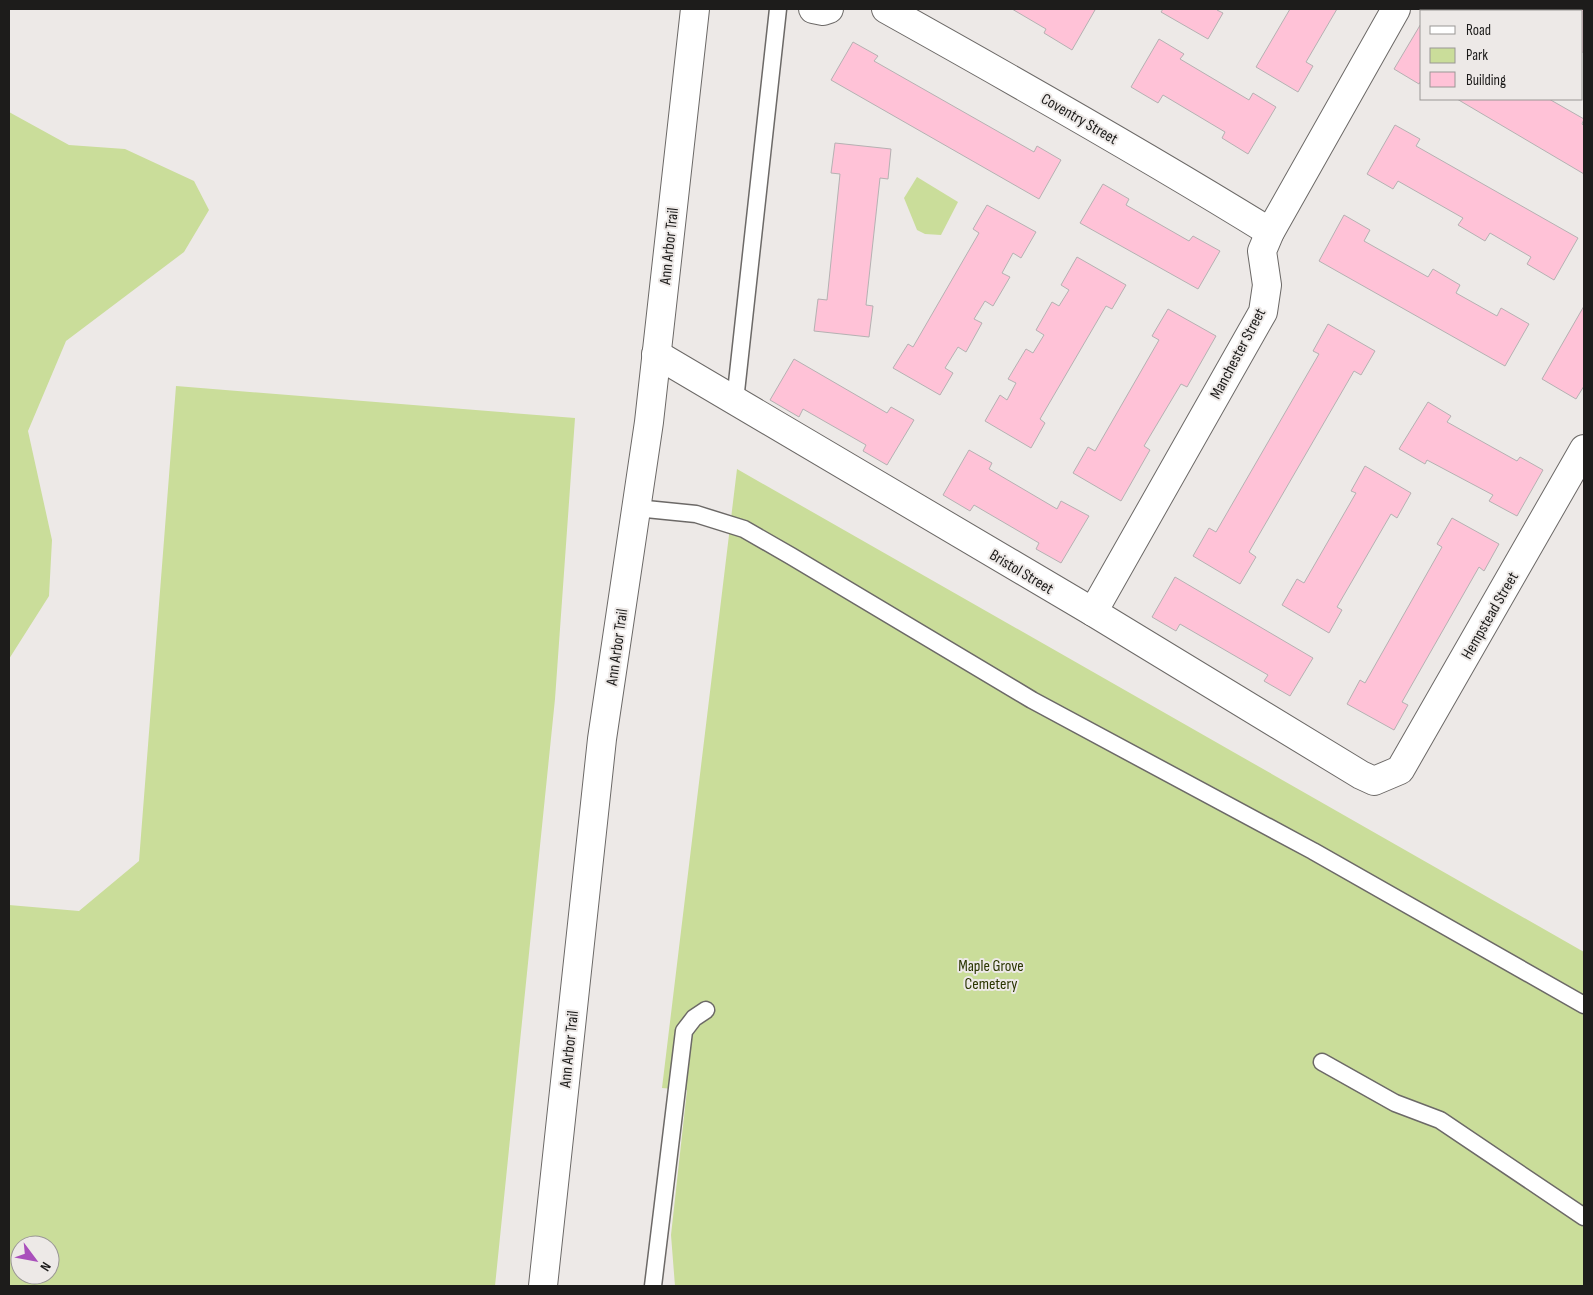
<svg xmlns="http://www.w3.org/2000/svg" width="1593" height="1295" viewBox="0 0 1593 1295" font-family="'Sofia Sans Condensed',sans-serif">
  <rect width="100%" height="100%" fill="#ede9e7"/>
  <g fill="#cadd9a" fill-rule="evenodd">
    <path d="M9 112 69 145 125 149 194 181 209 210 184 252 66 341 28 431 52 540 49 596 9 659Z"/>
    <path d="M917 177 958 202 941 235 925 234 917 230 904 198Z"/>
    <path d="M176 386 575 418 555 699 495 1286H9V905L79 911 139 861ZM20 1245H50V1275H20Z"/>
    <path d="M737 469 1584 952V1286H675L671 1235 687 1090 662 1088Z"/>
  </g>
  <g fill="#ffc2d7" stroke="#b5b1b2">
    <path d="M1012 9H1093L1095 10 1072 50 1044 33 1046 29Z"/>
    <path d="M1163 9H1218L1217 10 1223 13 1208 39 1161 12Z"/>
    <path d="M1290 9H1337L1306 62 1313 66 1298 92 1256 67Z"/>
    <path d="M1522 9H1584V53L1582 52V11H1526Z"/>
    <path d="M1422 22V79L1419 84 1394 69Z"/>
    <path d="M1159 39 1184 54 1180 59 1249 100 1253 93 1276 107 1248 154 1222 138 1225 132 1163 95 1158 103 1131 87Z"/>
    <path d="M853 42 878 56 874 61 1034 152 1037 146 1061 160 1039 199 831 80Z"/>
    <path d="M1457 99H1549L1584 119 1582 124 1584 126V174Z"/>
    <path d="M1395 125 1420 139 1416 146 1578 238 1554 280 1527 264 1531 257 1490 233 1485 241 1458 225 1463 218 1398 181 1393 189 1367 174Z"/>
    <path d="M835 143 891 149 888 179 880 178 866 305 873 306 869 337 814 331 818 299 827 300 840 174 831 173Z"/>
    <path d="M1103 184 1129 199 1126 205 1189 241 1193 236 1220 251 1198 289 1080 223Z"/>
    <path d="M987 205 1036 232 1021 258 1013 253 1002 273 1010 277 993 306 985 301 974 319 982 323 966 352 958 347 945 368 953 373 940 395 893 368 908 344 913 347 979 233 973 229Z"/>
    <path d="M1344 215 1370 230 1364 241 1428 277 1433 269 1460 285 1456 293 1497 316 1501 308 1529 324 1505 366 1319 261Z"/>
    <path d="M1077 257 1126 285 1112 309 1106 306 1040 419 1045 423 1031 448 985 421 1000 395 1007 400 1016 383 1008 379 1026 349 1033 353 1044 335 1036 330 1052 302 1059 306 1069 290 1061 285Z"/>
    <path d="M1584 306V386L1576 399 1542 379Z"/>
    <path d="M1168 309 1216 336 1187 387 1181 384 1144 446 1150 450 1121 501 1073 473 1088 447 1095 451 1159 340 1152 336Z"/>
    <path d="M1328 324 1375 351 1361 375 1354 371 1249 552 1256 557 1240 584 1193 556 1209 528 1216 532 1319 354 1313 351Z"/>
    <path d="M794 359 887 413 891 407 914 420 887 465 863 451 866 445 803 409 799 417 770 400Z"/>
    <path d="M1428 402 1451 416 1447 422 1517 461 1520 457 1543 470 1517 516 1489 501 1493 495 1427 460 1425 464 1399 449Z"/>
    <path d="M969 450 992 463 989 469 1057 509 1061 501 1089 516 1061 563 1036 549 1039 543 974 505 970 511 943 495Z"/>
    <path d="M1365 466 1411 493 1397 518 1391 514 1337 607 1342 610 1329 633 1282 605 1297 579 1304 583 1356 493 1351 491Z"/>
    <path d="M1452 518 1499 544 1484 571 1479 567 1402 702 1408 705 1394 730 1347 704 1360 680 1365 683 1442 547 1437 544Z"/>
    <path d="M1175 577 1313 658 1290 696 1264 681 1268 675 1180 624 1176 631 1152 617Z"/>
  </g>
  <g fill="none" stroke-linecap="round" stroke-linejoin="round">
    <defs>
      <g id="service">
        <path d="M735 401 778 9"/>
        <path d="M636 508 696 514 744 529 791 556 1032 700 1313 851 1584 1005"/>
        <path d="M1322 1062 1395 1103 1440 1120 1584 1217"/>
        <path d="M653 1286 684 1031 694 1018 706 1010"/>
      </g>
      <g id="minor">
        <path d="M813 9 823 11 829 9"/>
        <path d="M886 9C1015 81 1144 154 1270 232"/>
        <path d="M656 354 1093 612 1361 775 1374 781 1400 770 1584 449"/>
        <path d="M1093 612 1263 312 1267 285 1262 251 1270 232 1396 9"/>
      </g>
      <path id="tertiary" d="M543 1286 602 739 649 422 695 9"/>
    </defs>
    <use href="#service" stroke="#6c6967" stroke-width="19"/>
    <use href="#minor" stroke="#6c6967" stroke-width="30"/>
    <use href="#tertiary" stroke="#6c6967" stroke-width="30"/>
    <use href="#service" stroke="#fff" stroke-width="16"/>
    <use href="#minor" stroke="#fff" stroke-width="28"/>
    <use href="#tertiary" stroke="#fff" stroke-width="28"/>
  </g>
  <g text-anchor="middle" stroke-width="4" stroke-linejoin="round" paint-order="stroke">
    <g font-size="16" fill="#1d1c1b" stroke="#ede9e7">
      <text transform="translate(1080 118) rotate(30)" y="6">Coventry Street</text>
      <text transform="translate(668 246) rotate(-84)" y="6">Ann Arbor Trail</text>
      <text transform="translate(1237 353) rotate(-62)" y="6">Manchester Street</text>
      <text transform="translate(1022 571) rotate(31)" y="6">Bristol Street</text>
      <text transform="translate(1489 615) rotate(-60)" y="6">Hempstead Street</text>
      <text transform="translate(616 647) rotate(-82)" y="6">Ann Arbor Trail</text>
      <text transform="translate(568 1049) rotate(-84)" y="6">Ann Arbor Trail</text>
    </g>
    <g font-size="16" fill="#2a3500" stroke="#ede9e7">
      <text x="991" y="971">Maple Grove<tspan x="991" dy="18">Cemetery</tspan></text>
    </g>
  </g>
  <rect width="1593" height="1295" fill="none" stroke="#1d1c1b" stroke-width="20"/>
  <rect x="1420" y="10" width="162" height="90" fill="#ede9e7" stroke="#9a9795"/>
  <rect x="1430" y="26" width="25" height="8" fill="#ffffff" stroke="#9a9795"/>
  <text x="1466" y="35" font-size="15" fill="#1d1c1b">Road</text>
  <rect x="1430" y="48" width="25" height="15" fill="#cadd9a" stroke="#9a9795"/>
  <text x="1466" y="60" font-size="15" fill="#1d1c1b">Park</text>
  <rect x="1430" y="72" width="25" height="15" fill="#ffc2d7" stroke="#9a9795"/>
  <text x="1466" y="85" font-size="15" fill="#1d1c1b">Building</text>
  <g transform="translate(35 1260) rotate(122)"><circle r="24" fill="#ede9e7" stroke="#9a9795"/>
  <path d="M0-4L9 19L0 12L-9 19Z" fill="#a94fbb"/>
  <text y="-8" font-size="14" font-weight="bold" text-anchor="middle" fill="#1d1c1b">N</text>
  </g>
</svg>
